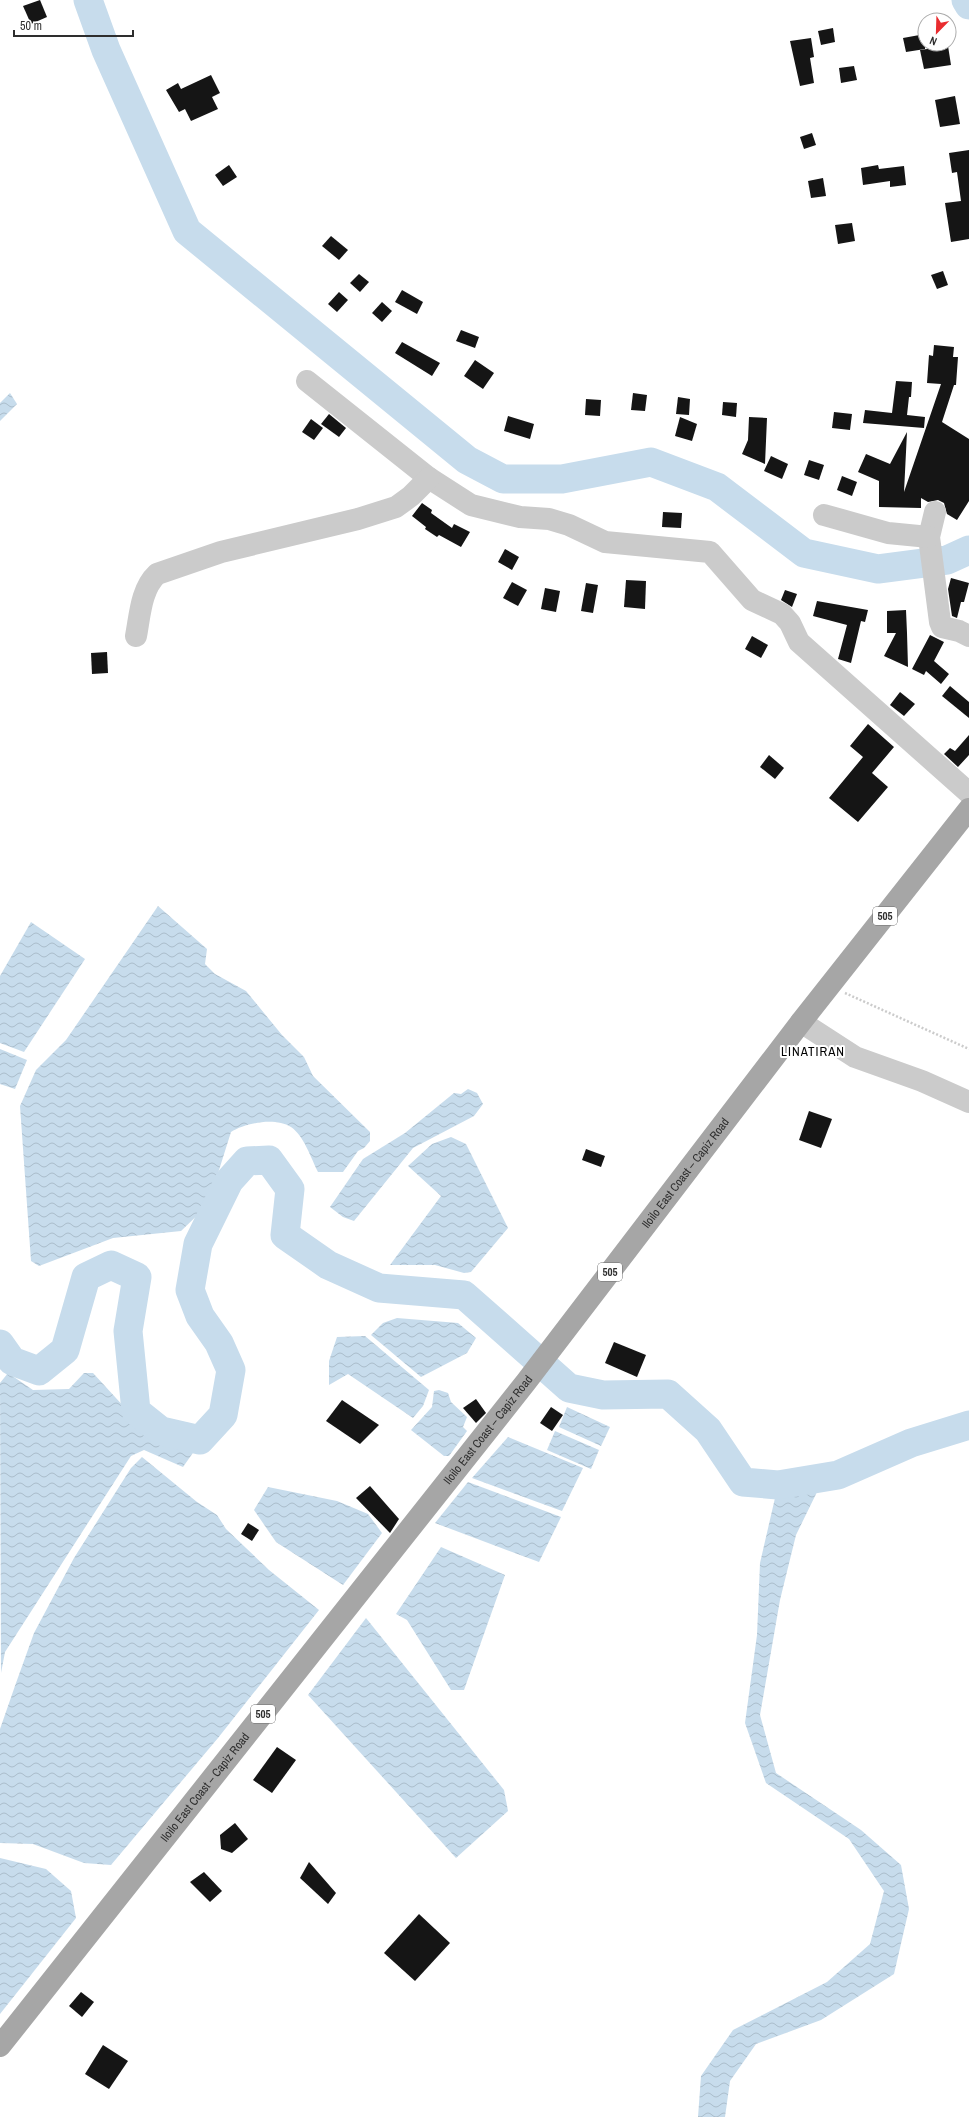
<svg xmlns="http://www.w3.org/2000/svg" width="969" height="2117" viewBox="0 0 969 2117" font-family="'Archivo Narrow',sans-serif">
  <defs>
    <pattern id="water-waves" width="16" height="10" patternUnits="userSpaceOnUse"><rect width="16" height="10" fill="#c7dcec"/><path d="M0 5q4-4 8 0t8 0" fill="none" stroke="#abbdcb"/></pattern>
  </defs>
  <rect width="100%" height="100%" fill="#fff"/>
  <g fill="url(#water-waves)">
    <path d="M10 393 17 404 0 421V403Z"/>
    <path d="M158 906 207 949 205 964 215 974 246 991 282 1035 304 1057 313 1076 370 1132V1141L364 1148 358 1151 343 1172H318C311 1158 304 1136 291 1127 275 1117 245 1123 231 1132L208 1205 181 1231 113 1238 39 1266 31 1261 20 1106 36 1070 66 1040Z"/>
    <path d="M31 922 85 959 24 1052 0 1043V976Z"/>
    <path d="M0 1049 27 1060 15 1089 0 1084Z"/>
    <path d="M468 1089 477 1093 483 1104 474 1116 413 1148 354 1221 343 1217 330 1207 363 1159 405 1133 454 1093 461 1094Z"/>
    <path d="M451 1137 466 1144 508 1228 471 1272 464 1273 435 1265H390L441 1196 408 1166 432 1144Z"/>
    <path d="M397 1318 458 1323 476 1338 467 1353 421 1377 371 1335 383 1323Z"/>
    <path d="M365 1336 429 1390 423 1406 413 1418 348 1374 329 1385V1361L337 1337Z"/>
    <path d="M8 1373 33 1390 69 1389 84 1373H93L149 1434 195 1450 183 1467 144 1450 131 1456 5 1652 1 1673 0 1383Z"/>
    <path d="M439 1390 448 1393 451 1402 467 1417 463 1427 467 1431 449 1456H444L411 1430 432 1407 434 1391Z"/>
    <path d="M567 1407 610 1427 601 1446 559 1427Z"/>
    <path d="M555 1431 599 1450 591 1469 547 1450Z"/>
    <path d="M508 1437 583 1468 562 1511 472 1478Z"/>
    <path d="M142 1457 197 1502 217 1515 226 1529 269 1570 319 1610 218 1738 111 1865 84 1863 33 1844 0 1843V1729L16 1683 34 1633 74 1558 131 1468Z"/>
    <path d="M468 1482 561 1517 539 1562 435 1523Z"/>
    <path d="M778 1485 817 1492 796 1535 780 1600 760 1715 776 1773 861 1830 901 1865 909 1909 894 1974 821 2020 756 2044 730 2081 725 2117H698L701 2076 733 2030 827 1982 870 1944 884 1891 849 1839 766 1783 745 1723 757 1635 760 1563Z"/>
    <path d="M268 1487 337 1501 368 1514 382 1533 343 1585 276 1542 254 1510Z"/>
    <path d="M441 1547 505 1575 464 1690H451L407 1620 396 1614Z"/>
    <path d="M366 1618 504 1790 508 1811 456 1858 308 1695Z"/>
    <path d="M0 1858 46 1869 71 1891 76 1918 0 2014Z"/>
  </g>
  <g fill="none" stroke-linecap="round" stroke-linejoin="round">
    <g stroke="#c7dcec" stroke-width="29">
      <path d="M88 0 106 50 187 231 467 460 503 479H562L651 462 717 487 804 553 878 569 947 560 969 550"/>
      <path d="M966 0 969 5"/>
      <path d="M0 1344 12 1361 39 1371 65 1350 86 1277 111 1265 137 1277 128 1331 136 1411 161 1431 200 1440 223 1415 231 1370 219 1343 200 1316 190 1290 198 1244 229 1181 247 1161 269 1160 290 1189 285 1235 328 1265 379 1288 464 1295 569 1388 603 1395 668 1394 708 1430 743 1482 778 1485 838 1475 911 1443 969 1425"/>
    </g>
  </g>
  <g fill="#151515">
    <path d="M40 0 47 17 31 24 23 6Z"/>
    <path d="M833 28 835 42 821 45 818 31Z"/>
    <path d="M925 34V49L906 52 903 38Z"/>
    <path d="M811 38 814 57 810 58 814 83 800 86 790 41Z"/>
    <path d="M948 46 951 65 924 69 920 50Z"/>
    <path d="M854 66 857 80 841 83 839 68Z"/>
    <path d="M211 75 220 93 212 97 218 109 191 121 185 109 179 112 166 90 178 83 181 89Z"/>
    <path d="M955 96 960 124 940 127 935 100Z"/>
    <path d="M812 133 816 145 804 149 800 137Z"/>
    <path d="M969 150V239L951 242 945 203 961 201 957 172 952 173 949 153Z"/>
    <path d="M229 165 237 177 223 186 215 175Z"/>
    <path d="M878 165 879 169 904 166 906 185 890 187V181L863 185 861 168Z"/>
    <path d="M823 178 826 196 811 198 808 181Z"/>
    <path d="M852 223 855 241 838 244 835 225Z"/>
    <path d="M331 236 348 250 339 260 322 246Z"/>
    <path d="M943 271 948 285 937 289 931 275Z"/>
    <path d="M359 274 369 282 360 292 350 283Z"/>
    <path d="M402 290 423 302 417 314 395 302Z"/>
    <path d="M339 292 348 300 337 312 328 304Z"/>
    <path d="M382 302 392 311 382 322 372 313Z"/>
    <path d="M461 330 479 337 475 348 456 341Z"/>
    <path d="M402 342 440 363 432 376 395 353Z"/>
    <path d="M934 345 954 347 953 357H958L956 385H954L942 422 969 439V501L957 520 947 514 944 503 938 500 928 502 921 498V508L879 507V481L858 472 866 454 890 464 907 432 904 492 941 384 927 383 929 355 933 356Z"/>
    <path d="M475 360 494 373 483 389 464 376Z"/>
    <path d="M896 381 912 382 911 397H909L907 415 925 417 924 428 863 423 865 410 892 413Z"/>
    <path d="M633 393 647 395 645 411 631 410Z"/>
    <path d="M678 397 690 399 689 415 676 414Z"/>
    <path d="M586 399 601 400 600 416 585 415Z"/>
    <path d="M723 402 737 403 736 417 722 415Z"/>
    <path d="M834 412 852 414 850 430 832 428Z"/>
    <path d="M329 414 346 428 339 437 321 424Z"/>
    <path d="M508 416 534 424 530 439 504 431Z"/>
    <path d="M680 417 697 424 692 441 675 436Z"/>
    <path d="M749 417 767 418 765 464 742 454 748 440Z"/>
    <path d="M311 419 323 428 314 440 302 432Z"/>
    <path d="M771 456 788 464 782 479 764 471Z"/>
    <path d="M809 460 824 465 819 480 804 475Z"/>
    <path d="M842 476 857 482 852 496 837 490Z"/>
    <path d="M422 503 432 510 431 513 452 528 454 524 470 532 461 547 439 535 437 537 425 529 426 527 412 516Z"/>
    <path d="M663 512 682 513 681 528 662 527Z"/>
    <path d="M505 549 519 557 512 570 498 562Z"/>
    <path d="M951 578 969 583 964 602H961L957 618 952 616 948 589Z"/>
    <path d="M626 580 646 581 645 609 624 607Z"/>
    <path d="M512 582 527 590 518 606 503 598Z"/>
    <path d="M586 583 598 585 593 613 581 611Z"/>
    <path d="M545 588 560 591 556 612 541 609Z"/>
    <path d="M785 590 797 594 792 607 781 600Z"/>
    <path d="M817 601 868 610 865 622 861 621 851 663 838 659 847 625 813 616Z"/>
    <path d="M906 610 907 633 908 667 884 656 896 633H887V611Z"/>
    <path d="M930 635 944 642 934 661 949 674 941 684 926 671 924 675 912 669Z"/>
    <path d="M752 636 768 645 761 658 745 649Z"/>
    <path d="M107 652 108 673 92 674 91 653Z"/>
    <path d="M950 686 969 702V718L942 696Z"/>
    <path d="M900 692 915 704 904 716 890 705Z"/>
    <path d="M868 724 894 747 872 773 888 787 858 822 829 798 863 757 850 746Z"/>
    <path d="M969 735V755L958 767 944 754 950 748 955 751Z"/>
    <path d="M769 755 784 768 775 779 760 767Z"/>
    <path d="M809 1111 832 1119 821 1148 799 1140Z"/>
    <path d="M586 1149 605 1156 601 1167 582 1160Z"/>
    <path d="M614 1342 646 1355 637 1377 605 1363Z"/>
    <path d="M476 1399 486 1413 476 1423 463 1408Z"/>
    <path d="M342 1400 379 1425 360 1444 326 1421Z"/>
    <path d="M551 1407 563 1415 552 1431 540 1423Z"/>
    <path d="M370 1486 399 1519 390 1533 356 1498Z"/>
    <path d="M248 1523 259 1530 252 1541 241 1534Z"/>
    <path d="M277 1747 296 1760 272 1793 253 1780Z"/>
    <path d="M235 1823 248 1839 232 1853 221 1849 220 1835Z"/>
    <path d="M309 1862 336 1893 328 1904 300 1878Z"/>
    <path d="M204 1872 222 1891 210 1902 190 1882Z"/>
    <path d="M419 1914 450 1943 415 1981 384 1953Z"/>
    <path d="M81 1992 94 2002 82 2017 69 2006Z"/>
    <path d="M103 2045 128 2061 109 2089 85 2074Z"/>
  </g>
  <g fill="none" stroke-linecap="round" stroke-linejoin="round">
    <path stroke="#cbcbcb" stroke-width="2.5" stroke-dasharray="2 2" stroke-linecap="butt" d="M845 993 969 1049"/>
    <g stroke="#cbcbcb" stroke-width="22">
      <path d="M307 381 429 478 471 505 520 517 549 519 569 525 605 542 710 552 752 600 782 614 790 623 799 642 969 793"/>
      <path d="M935 512 929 537 940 622 942 627 959 631 969 636"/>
      <path d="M824 515 888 533 929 537"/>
      <path d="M136 636C140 615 141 589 157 574L221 552 358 519 396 507 411 496 429 478"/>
      <path d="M801 1022 855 1057 922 1081 969 1102"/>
    </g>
    <path stroke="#a6a6a6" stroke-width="22" id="s1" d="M0 2046 526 1382 801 1022 969 809"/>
  </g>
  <g text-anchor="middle" stroke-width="4" stroke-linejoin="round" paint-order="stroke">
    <g fill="#fff" stroke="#6d6d6d" stroke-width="1">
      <rect x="873" y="907" width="24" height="18" rx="3"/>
      <rect x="598" y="1263" width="24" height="18" rx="3"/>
      <rect x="251" y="1705" width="24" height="18" rx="3"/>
    </g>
    <g font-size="11" font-weight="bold" fill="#2e2e2e">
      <text x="885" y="920">505</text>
      <text x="610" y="1276">505</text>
      <text x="263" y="1718">505</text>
    </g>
    <g font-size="12" fill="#2e2e2e" stroke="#fff">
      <text dy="4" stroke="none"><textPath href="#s1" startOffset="1110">Iloilo East Coast – Capiz Road</textPath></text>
      <text dy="4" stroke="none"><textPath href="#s1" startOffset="786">Iloilo East Coast – Capiz Road</textPath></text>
      <text dy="4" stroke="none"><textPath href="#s1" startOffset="330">Iloilo East Coast – Capiz Road</textPath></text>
    </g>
    <g font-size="13" letter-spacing="1" fill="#000" stroke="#fff">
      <text x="813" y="1056">LINATIRAN</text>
    </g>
  </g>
  <g transform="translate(937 32) rotate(203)"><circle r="19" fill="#ffffff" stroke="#ababab"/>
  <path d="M0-3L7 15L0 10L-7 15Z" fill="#e92c2f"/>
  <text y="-6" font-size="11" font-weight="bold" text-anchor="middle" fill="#2e2e2e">N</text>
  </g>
  <path d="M14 30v6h119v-6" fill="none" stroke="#2e2e2e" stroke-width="2"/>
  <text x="20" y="30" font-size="12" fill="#2e2e2e" stroke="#ffffff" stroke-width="3" paint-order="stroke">50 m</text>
</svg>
